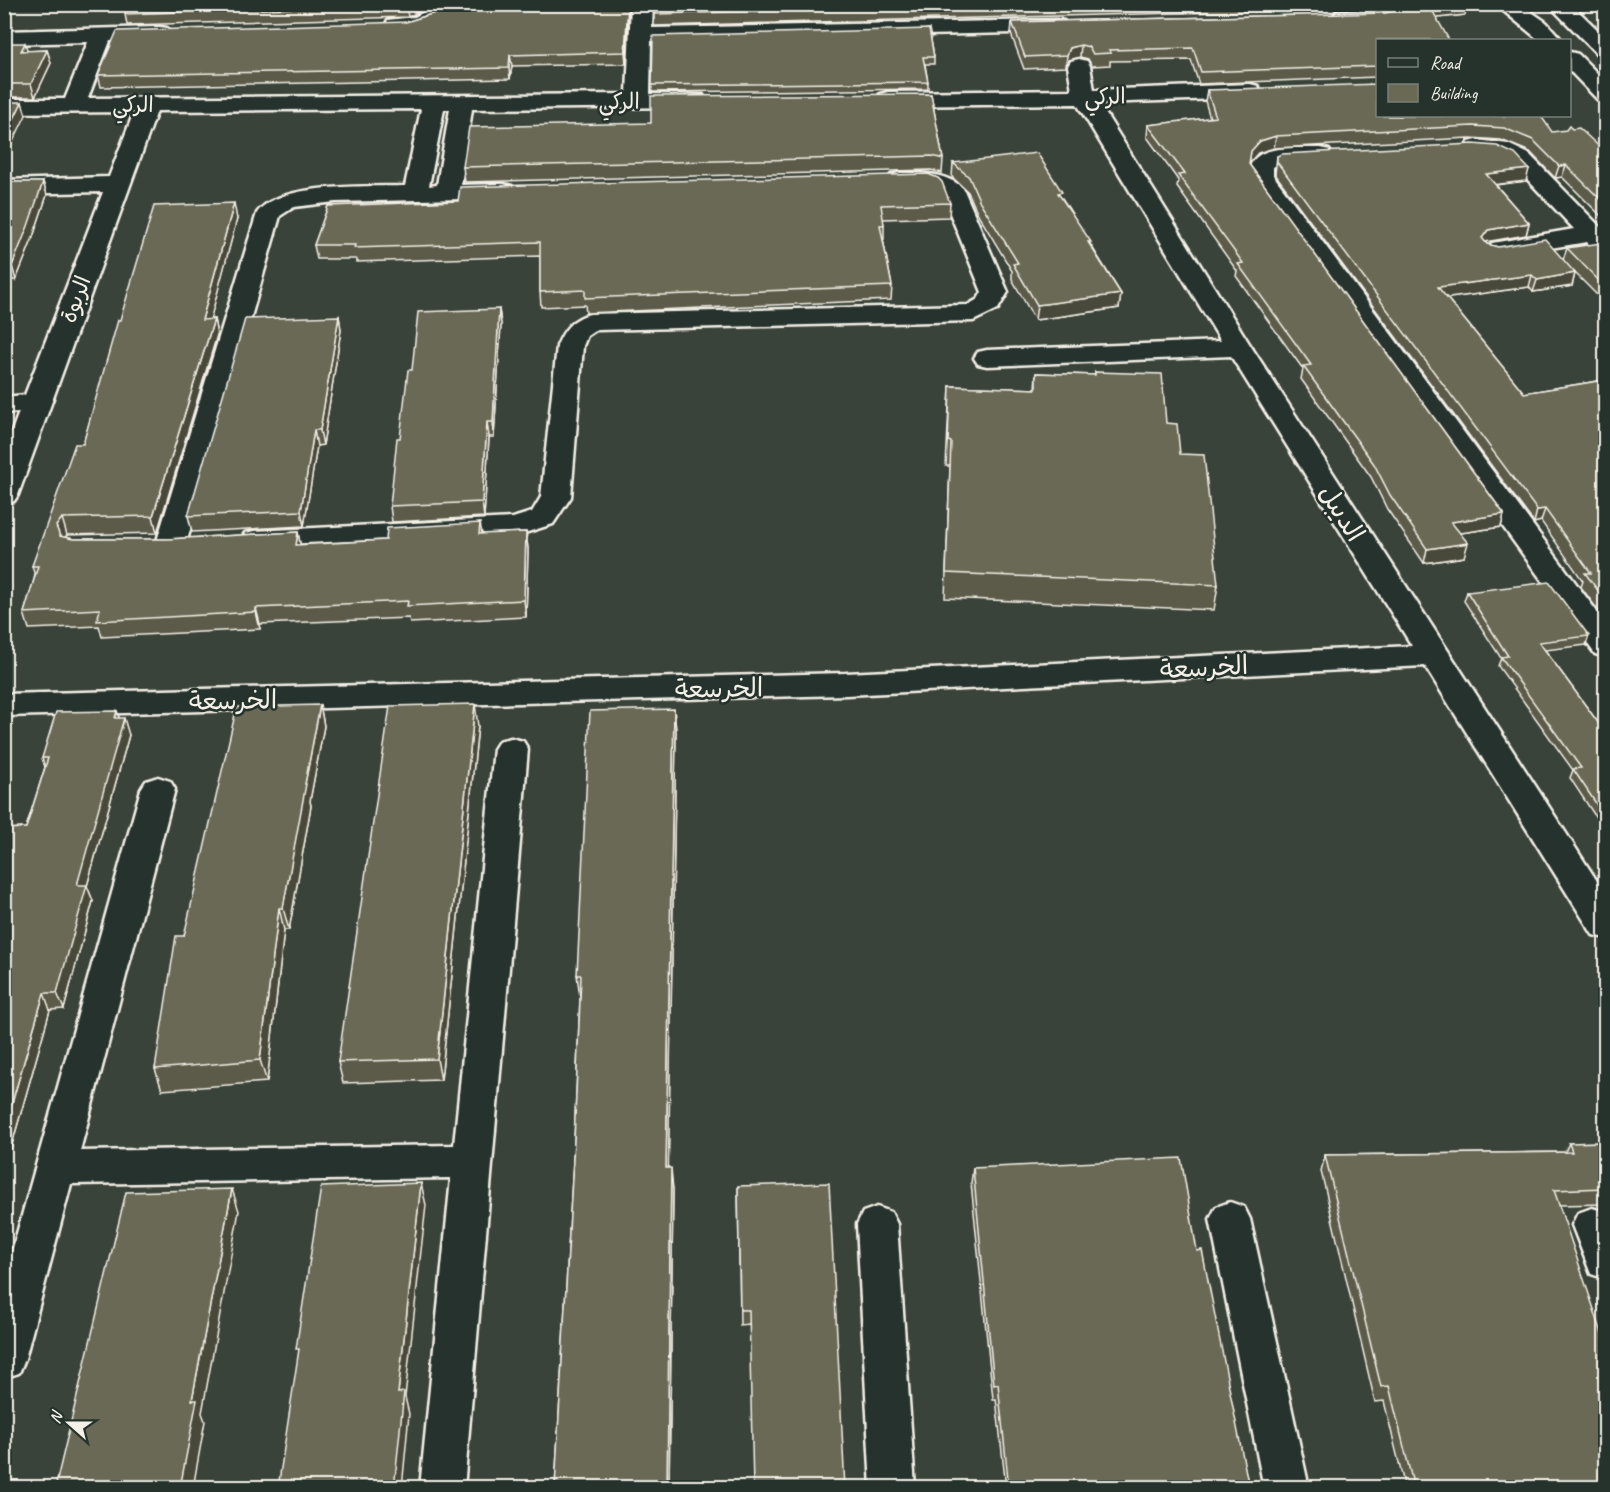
<svg xmlns="http://www.w3.org/2000/svg" width="1610" height="1492" viewBox="0 0 1610 1492" font-family="Caveat,'Playpen Sans Arabic',sans-serif">
  <rect width="100%" height="100%" fill="#3a4339"/>
  <filter id="ink" filterUnits="userSpaceOnUse"><feTurbulence type="fractalNoise" baseFrequency=".0167" numOctaves="2"/><feDisplacementMap in="SourceGraphic" scale="12" xChannelSelector="R" yChannelSelector="G"/><feConvolveMatrix kernelMatrix="1 2 1 2 8 2 1 2 1" color-interpolation-filters="sRGB"/></filter>
  <g filter="url(#ink)">
    <g fill="none" stroke-linecap="round" stroke-linejoin="round">
      <defs>
        <g id="minor">
          <path d="M429 4H450C442 28 411 35 388 30L385 25 388 20 415 17 426 11Z"/>
          <path d="M631 4H653L652 28 1056 20 1064 21 1067 26 1064 31 1056 32 651 41 650 94 703 95 706 100 703 105 695 107 472 109 461 185 503 184 512 186 515 191 512 196 503 198 335 202 294 207 280 216 186 544 182 551 171 553 160 551 156 544 257 213C278 182 369 187 405 186L421 109 157 111 18 495 14 501 4 504V453L19 412 4 413V397L25 395 103 192 4 194V180L109 177 134 112 4 113V99H65L88 42 4 44V31L159 27 167 28 170 33 167 38 159 39 110 41 88 98 627 94ZM444 109H450L437 185 429 186Z"/>
          <path d="M1382 4H1405C1390 26 1360 27 1336 22L1333 17 1336 12 1376 10Z"/>
          <path d="M1495 4H1520L1546 22 1562 40H1539Z"/>
          <path d="M1548 4H1571L1606 38V56L1598 55Z"/>
          <path d="M1570 52 1578 54 1606 82V102L1598 100 1570 71Z"/>
          <path d="M1079 59 1087 61 1090 66 1094 90 1250 84 1258 86 1261 91 1258 96 1250 98 1099 103 1252 348 1606 895V938L1593 935 1425 666 846 695 4 716V694L846 673 1412 646 1231 356 987 366 978 364 974 358 978 352 987 350 1221 341 1077 104 888 106 880 104 877 99 880 94 888 92 1072 90 1068 66 1071 61Z"/>
          <path d="M1477 140 1508 144 1529 154 1606 233V255L1597 253 1587 242 1501 256 1492 253 1488 248 1492 243 1574 229 1513 164 1495 156 1469 152 1465 147 1469 142Z"/>
          <path d="M1321 148 1329 150 1333 155 1329 160 1279 164 1273 167V175L1606 624V657L1595 654 1249 175C1249 142 1297 149 1321 148Z"/>
          <path d="M899 173C922 173 944 172 963 188L1008 292 998 309 973 321 596 330 587 336 583 346 571 497 553 524 515 536 255 549 245 547 240 540 245 533 255 531 513 518 532 512 541 497 557 346C564 329 572 319 590 314L968 305 978 299 982 292 943 196 929 188 891 185 887 180 891 175Z"/>
          <path d="M511 738 523 741 528 749 464 1488H420L451 1178 71 1184 25 1359 19 1373 4 1378V1280L141 789 146 781 158 777 170 781 175 789 80 1151 454 1145 494 749 499 741Z"/>
          <path d="M1230 1202 1244 1207 1250 1219 1309 1488H1264L1210 1219 1216 1207Z"/>
          <path d="M877 1207 891 1212 897 1224 915 1488H871L857 1224 863 1212Z"/>
          <path d="M1592 1208 1606 1212V1279L1591 1274 1572 1225 1578 1213Z"/>
        </g>
      </defs>
      <use href="#minor" stroke="#f4f1e8" stroke-width="5"/>
      <use href="#minor" fill="#26332d" fill-rule="evenodd"/>
    </g>
    <g fill="#5b5a48" stroke="#f4f1e8" stroke-width="1.5">
      <path d="M129 4H427L422 10 408 17 127 25 125 14Z"/>
      <path d="M629 4 626 64 512 66 510 79 101 87 98 75 406 22 438 12Z"/>
      <path d="M654 4H1379L1375 8 654 26Z"/>
      <path d="M1400 4H1468L1465 15 1437 18 1377 40V77L1199 84 1191 60 1110 61V65L1092 66 1088 59 1080 57 1069 60 1066 67 1024 69 1011 34 1012 22 1385 13 1394 11Z"/>
      <path d="M929 29 934 57V64H925L928 82V89L652 92V85Z"/>
      <path d="M4 43 27 51 47 50 51 63 35 97H4Z"/>
      <path d="M1207 90 1552 132 1605 152V220L1562 177 1555 178 1530 152 1501 140 1470 138 1274 148 1258 153 1249 162V164L1504 514 1501 527 1460 533 1464 557 1424 563 1387 509 1371 477 1301 379 1303 369 1236 276 1237 271 1177 187 1178 180 1147 137 1148 125 1210 118 1205 101Z"/>
      <path d="M931 94 943 159 942 173 931 170 465 182 463 167 651 123Z"/>
      <path d="M1277 156 1526 181 1496 185 1529 223 1526 235 1485 242 1487 244 1498 247 1563 260 1567 248 1605 244V303L1570 268 1575 273 1572 286 1533 292 1529 287 1447 298 1524 393 1605 380V620L1581 587 1583 581 1541 521 1534 523 1275 174Z"/>
      <path d="M953 163 1062 198 1121 294 1119 308 1035 320 1012 279V271L979 216 968 192 952 177Z"/>
      <path d="M4 182H43L47 195 32 240 16 280H12L4 300Z"/>
      <path d="M950 203 949 217 883 219 884 225V239H883L892 286 891 300 586 313 585 305 541 307 540 292V256L356 262V259H317L314 245 328 206Z"/>
      <path d="M237 219 210 319H214L217 335 157 533 67 535 65 537 73 539H167L298 532 300 544 386 540 480 523 482 534 526 532 528 549 526 617 410 623 409 618 260 624V629L102 637 99 626 29 629 24 613 35 576 32 566 83 444 120 320Z"/>
      <path d="M499 309 501 324 494 437H489L484 517 392 522 390 506 412 370Z"/>
      <path d="M339 316 341 330 323 445 317 446 304 526 192 532 188 516Z"/>
      <path d="M1095 372 1166 423 1180 454 1218 585 1214 610 945 598 950 466H946L950 386 1035 389 1036 373 1095 375Z"/>
      <path d="M1467 592 1589 636 1586 645 1545 650 1605 732V831L1570 778 1573 770 1498 666 1501 658 1464 601Z"/>
      <path d="M320 705 324 726 310 801 311 806 289 930H284L267 1082 162 1090 155 1069 184 936Z"/>
      <path d="M674 709 676 731 668 1168 673 1189 669 1488H555L574 1141 580 997 577 975Z"/>
      <path d="M117 711 119 718 129 735 87 886 93 901 64 1009 50 1010 11 1148 4 1149V829L26 828 45 767 42 758Z"/>
      <path d="M478 726 441 1080 343 1083 338 1062Z"/>
      <path d="M1605 1142V1204L1559 1205 1605 1488H1405L1384 1401 1375 1402 1321 1171 1325 1155 1565 1152 1569 1143Z"/>
      <path d="M973 1168 1197 1251 1249 1488H1006L996 1399H993L971 1183Z"/>
      <path d="M738 1186 845 1488 749 1324 740 1325Z"/>
    </g>
    <g fill="#4a4a3b" stroke="#f4f1e8" stroke-width="1.5">
      <path d="M408 4H427L422 10 408 17 406 5Z"/>
      <path d="M628 4H629L626 64 625 52Z"/>
      <path d="M1461 4H1468L1465 15 1428 19 1431 8Z"/>
      <path d="M9 9 12 22 9 29H4V16Z"/>
      <path d="M25 43 29 56 21 51Z"/>
      <path d="M1081 45 1080 57 1069 60 1066 67 1067 55 1070 48Z"/>
      <path d="M47 50 51 63 35 97 31 84Z"/>
      <path d="M510 55 512 66 510 79 509 68Z"/>
      <path d="M22 102 26 115 4 160V139Z"/>
      <path d="M1276 136 1274 148 1258 153 1249 163 1251 151 1260 141Z"/>
      <path d="M1566 165 1562 177 1555 178 1559 166Z"/>
      <path d="M1529 169 1526 181 1483 186 1486 174Z"/>
      <path d="M43 182 47 195 32 240 16 280 12 266Z"/>
      <path d="M234 203 237 219 206 336 202 320Z"/>
      <path d="M1529 223 1526 235 1485 242 1482 238 1488 230Z"/>
      <path d="M8 266 12 280 4 300V276Z"/>
      <path d="M1575 273 1572 286 1533 292 1537 280Z"/>
      <path d="M1532 275 1529 287 1435 300 1438 287Z"/>
      <path d="M1121 294 1119 308 1035 320 1037 305Z"/>
      <path d="M499 309 501 324 494 437 493 422Z"/>
      <path d="M339 316 341 330 323 445 320 430Z"/>
      <path d="M214 319 217 335 157 533 153 516Z"/>
      <path d="M487 422 489 437 484 517 482 502Z"/>
      <path d="M314 430 317 446 304 526 301 511Z"/>
      <path d="M1545 509 1541 521 1534 523 1537 510Z"/>
      <path d="M1504 514 1501 527 1447 535 1451 522Z"/>
      <path d="M62 518 67 535 61 543 56 526Z"/>
      <path d="M298 532 301 549 296 545Z"/>
      <path d="M526 532 528 549 526 617 524 600Z"/>
      <path d="M1468 543 1464 557 1424 563 1427 549Z"/>
      <path d="M256 608 260 624V629L256 612Z"/>
      <path d="M475 704 478 726 441 1080 437 1059Z"/>
      <path d="M320 705 324 726 310 801 311 806 289 930 283 908 305 784Z"/>
      <path d="M674 709 676 731 668 1189 666 1168Z"/>
      <path d="M117 711 122 727 124 718 129 735 87 886 93 901 64 1009 57 993 77 885Z"/>
      <path d="M279 908 284 930 267 1082 260 1060Z"/>
      <path d="M44 993 50 1010 11 1148 4 1133V1130Z"/>
      <path d="M671 1168 673 1189 669 1488H667Z"/>
      <path d="M421 1183 426 1205 405 1397 409 1414 402 1488H394L398 1393Z"/>
      <path d="M232 1189 239 1211 202 1413 205 1421 193 1488H180L192 1400Z"/>
    </g>
    <g fill="#6a6954" stroke="#f4f1e8" stroke-width="1.5">
      <path d="M129 4H408L125 14Z"/>
      <path d="M443 4H628L625 52 510 55 509 68 98 75 117 31 406 22 438 12Z"/>
      <path d="M654 4H1046L654 14Z"/>
      <path d="M1400 4H1461L1431 8 1449 40H1377V66L1201 72 1193 48 1109 50 1111 53 1093 54 1089 47 1081 45 1070 48 1067 55 1025 57 1012 22 1385 13 1394 11Z"/>
      <path d="M4 9H9L4 16Z"/>
      <path d="M929 29 934 57H923L928 82 652 85 653 36Z"/>
      <path d="M4 43H25L21 51 47 50 31 84H4Z"/>
      <path d="M1377 84V116H1541L1552 132 1566 130 1569 126 1572 129 1579 128 1605 152V204L1566 165 1559 166 1533 140 1504 128 1473 126 1276 136 1260 141 1251 151 1249 164 1504 514 1451 522 1468 543 1427 549 1390 495 1374 464 1303 366 1311 365 1238 264 1243 263 1178 175 1185 174 1148 125 1216 117 1207 90Z"/>
      <path d="M931 94 943 159 932 156 463 167 469 127 651 123V96Z"/>
      <path d="M4 102H22L4 139Z"/>
      <path d="M1473 144 1497 146 1515 154 1529 169 1486 174 1529 223 1488 230 1482 238 1487 244 1498 247 1545 239 1575 273 1537 280 1532 275 1438 287 1524 393 1605 380V600L1585 573H1591L1545 509 1537 510 1277 162V156L1282 154Z"/>
      <path d="M1037 153 1062 192 1058 193 1091 242H1088L1121 294 1037 305 1013 264 1018 263 980 202 969 177 953 163Z"/>
      <path d="M928 174 938 178 942 182 950 203 881 205 884 225H880L892 286 585 298V290L540 292V242L354 248 355 245H314L328 206 458 201 460 187Z"/>
      <path d="M4 182H43L28 226 12 266H8L4 276Z"/>
      <path d="M234 203 202 320 214 319 153 516 62 518 56 526 60 536 73 539H167L298 532 296 545 386 540 387 528 480 523 479 534 526 532 524 600 407 606 408 601 256 608V612L97 621 100 609 24 613 38 566H32L75 444H83L118 320H120L154 206Z"/>
      <path d="M1601 243 1605 244V287L1567 248Z"/>
      <path d="M499 309 493 422H487L482 502 390 506 397 438H400L408 370H412L418 312Z"/>
      <path d="M339 316 320 430H314L301 511 188 516 245 319Z"/>
      <path d="M1095 372 1162 374 1166 423 1177 424 1180 454 1204 455 1218 585 946 573 951 442 948 441 950 386 1036 389V373L1095 375Z"/>
      <path d="M1549 582 1589 636 1539 642 1605 732V817L1573 769 1581 768 1501 657 1508 656 1467 592Z"/>
      <path d="M475 704 437 1059 338 1062 390 706Z"/>
      <path d="M320 705 305 784H306L283 908H279L260 1060 155 1069 176 936H184L236 710 238 707Z"/>
      <path d="M674 709 666 1168H671L667 1488H555L574 1141 581 975H577L590 711Z"/>
      <path d="M117 711 115 718H124L77 885H87L57 993H44L4 1130V829L26 828 48 758H42L56 712Z"/>
      <path d="M1605 1142V1188L1554 1190 1605 1342V1488H1414L1389 1386 1381 1387 1325 1155 1572 1152 1569 1143Z"/>
      <path d="M1181 1158 1197 1251 1202 1250 1249 1488H1009L998 1384 994 1385 973 1168Z"/>
      <path d="M421 1183 398 1393 404 1392 394 1488H278L299 1349H296L321 1187Z"/>
      <path d="M829 1183 845 1488H753L749 1310H740L738 1186Z"/>
      <path d="M232 1189 192 1400H197L180 1488H55L126 1192Z"/>
    </g>
  </g>
  <g text-anchor="middle" stroke-width="5" stroke-linejoin="round" paint-order="stroke">
    <g font-size="22" fill="#f4f1e8" stroke="#26332d">
      <text transform="translate(1105 96) rotate(-2)" y="8">الركي</text>
      <text transform="translate(619 101) rotate(-1)" y="8">الركي</text>
      <text x="133" y="112">الركي</text>
      <text transform="translate(75 299) rotate(-69)" y="8">الربوة</text>
    </g>
    <g font-size="26" fill="#f4f1e8" stroke="#26332d">
      <text transform="translate(1342 513) rotate(58)" y="9">الديبل</text>
      <text transform="translate(1204 667) rotate(-3)" y="9">الخرسعة</text>
      <text transform="translate(719 688) rotate(-1)" y="9">الخرسعة</text>
      <text transform="translate(233 700) rotate(-1)" y="9">الخرسعة</text>
    </g>
  </g>
  <rect width="1610" height="1492" fill="none" stroke="#26332d" stroke-width="24"/>
  <rect x="12" y="12" width="1586" height="1468" fill="none" stroke="#f4f1e8" stroke-width="2" filter="url(#ink)"/>
  <rect x="1376" y="39" width="195" height="78" fill="#26332d" stroke="#787f78" stroke-width="1.5"/>
  <rect x="1388" y="58" width="30" height="9" fill="#26332d" stroke="#787f78" stroke-width="1.5"/>
  <text x="1430" y="69" font-size="18" fill="#f4f1e8">Road</text>
  <rect x="1388" y="84" width="30" height="18" fill="#6a6954" stroke="#787f78" stroke-width="1.5"/>
  <text x="1430" y="99" font-size="18" fill="#f4f1e8">Building</text>
  <g transform="translate(69 1423) rotate(291)" stroke="#26332d" stroke-width="4.5" paint-order="stroke">
  <path d="M0-4.5L10 22L0 15L-10 22Z" fill="#f4f1e8"/>
  <text y="-9" font-size="16" font-weight="bold" text-anchor="middle" fill="#f4f1e8">N</text>
  </g>
</svg>
